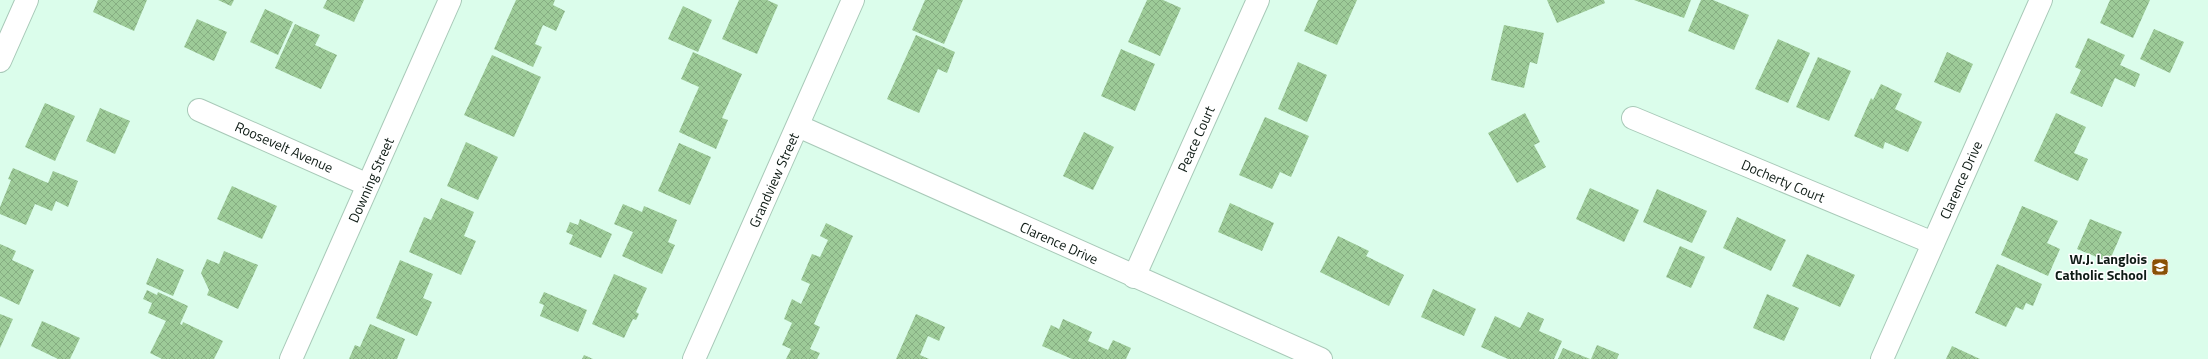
<svg xmlns="http://www.w3.org/2000/svg" width="2208" height="359" viewBox="0 0 2208 359" font-family="'Titillium Web',sans-serif">
  <defs>
    <pattern id="building-cross-hatch" width="8" height="8" patternUnits="userSpaceOnUse"><rect width="8" height="8" fill="#9dcb98"/><path d="M0 0l8 8M0 8l8-8" fill="none" stroke="#86ae82"/></pattern>
  </defs>
  <rect width="100%" height="100%" fill="#dbfdeb"/>
  <g fill="url(#building-cross-hatch)">
    <path d="M98 0H147L134 31 93 12Z"/>
    <path d="M218 0H234L231 6Z"/>
    <path d="M327 0H364L354 22 323 8Z"/>
    <path d="M516 0H555L553 5 565 11 556 31 543 25 535 44 542 47 533 67 494 49Z"/>
    <path d="M739 0H767L778 5 757 54 722 39Z"/>
    <path d="M925 0H963L944 44 912 30Z"/>
    <path d="M1147 0H1163L1181 8 1160 56 1128 42Z"/>
    <path d="M1318 0H1357L1337 45 1304 31Z"/>
    <path d="M1547 0H1604L1605 3 1557 23Z"/>
    <path d="M1634 0H1691L1684 18Z"/>
    <path d="M1701 0H1713L1749 15 1734 50 1688 31Z"/>
    <path d="M2110 0H2150L2133 38 2100 23Z"/>
    <path d="M683 6 712 20 698 52 668 39Z"/>
    <path d="M265 9 293 22 278 55 250 42Z"/>
    <path d="M197 19 227 32 214 61 184 47Z"/>
    <path d="M295 24 320 35 315 45 337 55 321 89 275 68Z"/>
    <path d="M1504 25 1544 33 1537 64 1530 62 1524 88 1491 80Z"/>
    <path d="M2154 29 2184 42 2170 73 2140 59Z"/>
    <path d="M916 35 955 52 947 73 938 69 919 113 887 99Z"/>
    <path d="M2088 38 2125 55 2120 65 2140 74 2135 87 2115 78 2102 107 2070 93 2081 70 2075 67Z"/>
    <path d="M1778 39 1810 53 1788 103 1755 89Z"/>
    <path d="M1121 49 1155 64 1135 111 1101 96Z"/>
    <path d="M693 52 742 74 722 118 728 120 716 149 679 132 699 87 681 79Z"/>
    <path d="M1947 52 1973 64 1960 93 1934 82Z"/>
    <path d="M492 55 541 77 514 137 464 115Z"/>
    <path d="M1818 57 1851 71 1829 121 1796 107Z"/>
    <path d="M1298 62 1327 75 1307 122 1278 109Z"/>
    <path d="M1881 84 1902 94 1895 109 1922 122 1908 152 1885 142 1883 149 1854 136 1871 98 1873 100Z"/>
    <path d="M45 103 75 116 55 161 25 147Z"/>
    <path d="M100 108 130 121 115 154 86 141Z"/>
    <path d="M1525 113 1540 142 1534 145 1546 167 1517 183 1488 133Z"/>
    <path d="M2056 113 2086 127 2074 153 2088 159 2078 181 2034 161Z"/>
    <path d="M1265 117 1309 136 1291 177 1280 172 1272 189 1239 175Z"/>
    <path d="M1084 132 1114 147 1093 190 1063 176Z"/>
    <path d="M466 142 498 157 478 200 447 186Z"/>
    <path d="M679 143 711 157 690 205 658 191Z"/>
    <path d="M13 168 48 183 53 171 78 181 68 207 56 201 52 211 35 204 26 225 0 214V207L11 180 8 179Z"/>
    <path d="M232 186 277 206 262 239 217 219Z"/>
    <path d="M1590 188 1639 210 1624 242 1576 219Z"/>
    <path d="M1657 189 1707 211 1692 243 1643 222Z"/>
    <path d="M441 198 474 212 464 236 476 241 461 275 409 252 424 217 431 220Z"/>
    <path d="M1230 203 1274 223 1262 251 1218 232Z"/>
    <path d="M623 204 642 212 644 206 677 220 668 242 675 245 662 274 622 256 633 232 614 224Z"/>
    <path d="M2022 206 2058 221 2047 243 2060 249 2048 276 2001 255Z"/>
    <path d="M1737 217 1786 240 1771 271 1723 248Z"/>
    <path d="M580 219 612 234 601 258 569 244 573 235 566 232 570 222 578 225Z"/>
    <path d="M2090 219 2122 232 2109 262 2077 249Z"/>
    <path d="M826 223 853 236 814 324 820 327 810 349 820 353 817 359H786L791 349 782 345 792 323 784 319 792 299 801 304 810 284 801 280 812 254 820 257 828 240 820 236Z"/>
    <path d="M1338 236 1369 251 1366 256 1404 275 1389 306 1320 272Z"/>
    <path d="M0 244 16 251 12 260 34 270 19 305 0 296Z"/>
    <path d="M1680 246 1705 257 1691 288 1666 277Z"/>
    <path d="M224 251 258 265 238 309 207 295 209 290 201 273 207 259 219 264Z"/>
    <path d="M1807 254 1855 275 1840 307 1792 286Z"/>
    <path d="M157 258 184 270 173 296 146 284Z"/>
    <path d="M400 260 433 274 423 298 432 302 417 336 376 318Z"/>
    <path d="M1997 264 2042 284 2033 306 2026 303 2023 310 2016 307 2006 327 1975 313Z"/>
    <path d="M614 274 647 288 636 312 639 314 636 320 633 319 624 338 592 324Z"/>
    <path d="M1433 289 1476 309 1464 336 1421 317Z"/>
    <path d="M147 290 157 295 158 292 188 306 180 324 182 325 183 322 223 341 214 359H162L150 353 166 321 148 313 152 303 143 299Z"/>
    <path d="M544 292 587 310 578 332 540 316 544 305 539 303Z"/>
    <path d="M1767 294 1799 308 1784 341 1753 328Z"/>
    <path d="M1528 312 1544 319 1539 331 1562 341 1554 359H1508L1481 347 1495 316 1520 328Z"/>
    <path d="M0 314 13 319 0 348Z"/>
    <path d="M916 314 945 327 939 341 928 336 920 355 929 359H896Z"/>
    <path d="M1063 319 1092 332 1088 341 1108 350 1113 340 1131 348 1126 359H1072L1042 346 1051 325 1059 329Z"/>
    <path d="M42 321 80 338 70 359H58L31 346Z"/>
    <path d="M370 324 405 339 397 359H349L355 345 360 347Z"/>
    <path d="M1597 345 1619 354 1617 359H1591Z"/>
    <path d="M1952 346 1980 359H1946Z"/>
    <path d="M1563 348 1590 359H1558Z"/>
    <path d="M584 355 593 359H582Z"/>
  </g>
  <g fill="none" stroke-linecap="round" stroke-linejoin="round">
    <defs>
      <g id="street">
        <path d="M0 61 27 0"/>
        <path d="M199 110 368 185"/>
        <path d="M1633 118 1933 243"/>
        <path d="M798 126 1321 359"/>
        <path d="M1134 277 1258 0"/>
        <path d="M291 359 450 0"/>
        <path d="M694 359 853 0"/>
        <path d="M1882 359 2041 0"/>
      </g>
    </defs>
    <use href="#street" stroke="#a8c9b8" stroke-width="24"/>
    <use href="#street" stroke="#fff" stroke-width="22"/>
  </g>
  <defs>
    <symbol id="school-square" viewBox="-11 -11 22 22"><rect x="-9" y="-9" width="18" height="18" rx="4" fill="#8a5105" stroke="#fff"/><path d="M0-5L7-2L0 1L-7-2ZM-4 1L0 2.5L4 1V4Q0 6-4 4Z" fill="#fff"/></symbol>
  </defs>
  <g fill-rule="evenodd">
    <use href="#school-square" x="2150" y="257" width="20" height="20"/>
  </g>
  <g text-anchor="middle" stroke-width="3" stroke-linejoin="round" paint-order="stroke">
    <g font-size="14" fill="#0e1b15" stroke="#fff">
      <text transform="translate(1196 139) rotate(-66)" y="5">Peace Court</text>
      <text transform="translate(284 147) rotate(24)" y="5">Roosevelt Avenue</text>
      <text transform="translate(371 180) rotate(-66)" y="5">Downing Street</text>
      <text transform="translate(774 180) rotate(-66)" y="5">Grandview Street</text>
      <text transform="translate(1961 180) rotate(-66)" y="5">Clarence Drive</text>
      <text transform="translate(1783 181) rotate(23)" y="5">Docherty Court</text>
      <text transform="translate(1059 243) rotate(24)" y="5">Clarence Drive</text>
    </g>
    <g font-size="14" font-weight="bold" fill="#0e1b15" stroke="#fff" text-anchor="end">
      <text x="2147" y="264">W.J. Langlois<tspan x="2147" dy="16">Catholic School</tspan></text>
    </g>
  </g>
</svg>
